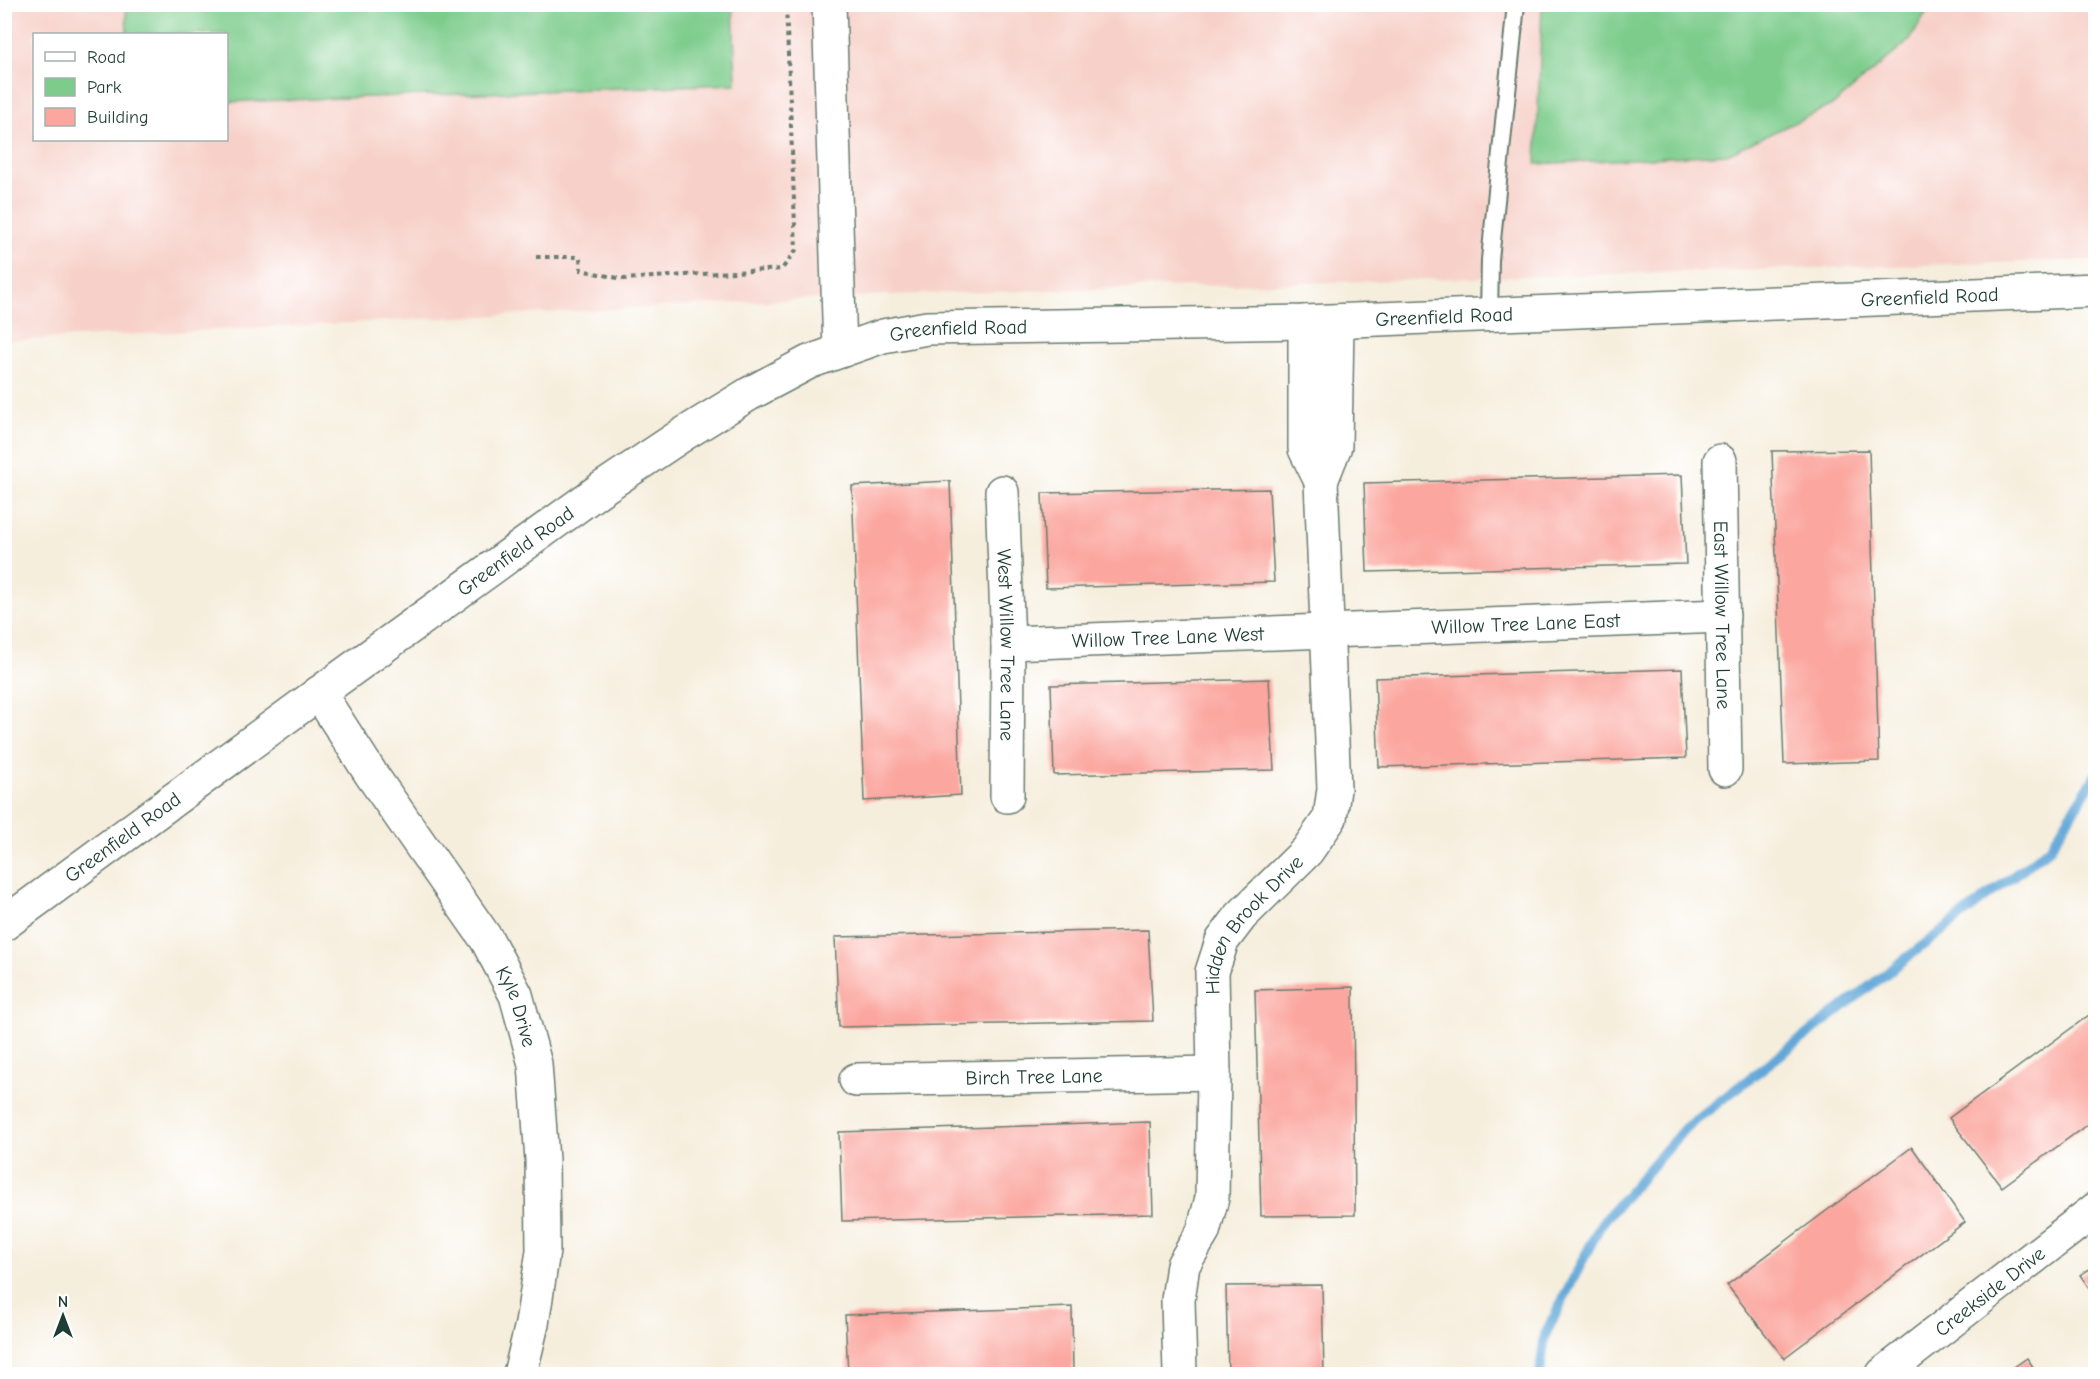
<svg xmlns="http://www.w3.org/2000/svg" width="2100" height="1379" viewBox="0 0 2100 1379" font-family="'Comic Neue',sans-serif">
  <rect width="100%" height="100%" fill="#fff"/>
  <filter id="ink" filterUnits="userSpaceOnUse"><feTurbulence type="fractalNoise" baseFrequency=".0167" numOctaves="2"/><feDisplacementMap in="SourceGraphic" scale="12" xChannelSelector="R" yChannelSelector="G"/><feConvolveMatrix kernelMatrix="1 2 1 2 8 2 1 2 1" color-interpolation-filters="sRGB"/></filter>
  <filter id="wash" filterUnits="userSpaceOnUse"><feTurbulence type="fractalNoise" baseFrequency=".008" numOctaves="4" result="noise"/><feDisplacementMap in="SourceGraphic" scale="24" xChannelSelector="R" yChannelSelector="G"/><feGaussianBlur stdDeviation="1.35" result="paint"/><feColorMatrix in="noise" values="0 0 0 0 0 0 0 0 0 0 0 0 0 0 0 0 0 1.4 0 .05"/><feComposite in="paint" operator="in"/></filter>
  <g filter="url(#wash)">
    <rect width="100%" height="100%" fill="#f6eedd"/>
    <path fill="#f7d1c9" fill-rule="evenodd" d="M5 5H2095V260L888 295 5 341ZM34 34H226V140H34Z"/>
    <g fill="#7dcc8c" stroke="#4e8460" stroke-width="1.5">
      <path d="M126 5H733L736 84 227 102 226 34H127Z"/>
      <path d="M1542 5V4L1931 5 1910 40 1834 104 1727 154 1536 164Z"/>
    </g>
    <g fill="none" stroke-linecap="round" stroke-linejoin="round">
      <path stroke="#62a7d8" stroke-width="10" d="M1540 1374 1545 1335 1601 1224 1685 1128 2050 848 2096 775"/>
    </g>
    <g id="blocks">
      <g fill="#fba69e">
        <path d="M1869 450 1879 761 1784 764 1772 451Z"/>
        <path d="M1682 475 1686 564 1367 572 1364 483Z"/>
        <path d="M950 481 961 795 864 801 852 486Z"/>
        <path d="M1269 489 1274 582 1046 588 1042 493Z"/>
        <path d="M1682 669 1686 758 1379 767 1375 678Z"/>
        <path d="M1269 679 1274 770 1054 775 1051 685Z"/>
        <path d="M1148 930 1153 1021 839 1027 835 937Z"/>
        <path d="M1353 987 1355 1215 1261 1216 1255 990Z"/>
        <path d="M2096 1010V1118L2002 1187 1949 1118Z"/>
        <path d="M1150 1122 1153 1214 842 1221 839 1132Z"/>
        <path d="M1912 1147 1965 1222 1784 1358 1727 1285Z"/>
        <path d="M2096 1265V1298L2080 1275Z"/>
        <path d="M1322 1285 1324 1374H1228L1226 1286Z"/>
        <path d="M1072 1307 1073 1374H848L845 1315Z"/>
        <path d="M2027 1358 2038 1374H2004Z"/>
      </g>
    </g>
  </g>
  <g filter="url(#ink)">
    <use href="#blocks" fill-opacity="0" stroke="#6a7b6f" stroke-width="1.5"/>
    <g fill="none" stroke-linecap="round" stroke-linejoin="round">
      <defs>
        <path id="lane" d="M1489 316 1490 260 1516 4"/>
        <g id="street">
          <path d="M829 4 840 351"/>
          <path d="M1305 322V449L1321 481 1335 446 1337 321"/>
          <path id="s1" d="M1720 461 1725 769"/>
          <path id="s2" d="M1002 492 1008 643 1007 796"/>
          <path id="s3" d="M1008 643 1723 616"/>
          <path id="s4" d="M319 693 371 774 487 940 516 995 535 1064 542 1160 543 1251 532 1324 520 1374"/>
          <path id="s5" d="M4 924 319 693 601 489 682 435 749 394 809 362 883 336 927 328 1305 322 2096 290"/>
          <path id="s6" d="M856 1080 1214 1073"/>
          <path id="s7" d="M1180 1374 1178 1300 1183 1265 1203 1232 1212 1198 1214 1073 1212 972 1222 941 1241 916 1307 851 1330 818 1334 789 1321 481"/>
          <path id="s8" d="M1883 1374 2096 1209"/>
        </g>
      </defs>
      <use href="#lane" stroke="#6a7b6f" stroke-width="20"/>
      <use href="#street" stroke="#6a7b6f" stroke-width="36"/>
      <path stroke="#6a7b6f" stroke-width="4" stroke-dasharray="4.5 4.5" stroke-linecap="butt" d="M536 257H580L581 270 622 279 782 269 796 250 786 4"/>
      <use href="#lane" stroke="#fff" stroke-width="16"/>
      <use href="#street" stroke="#fff" stroke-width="33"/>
    </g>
  </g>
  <g text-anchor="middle" stroke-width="4.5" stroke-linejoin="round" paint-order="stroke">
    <g font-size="20" fill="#1f3d34" stroke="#fff">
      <text dy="7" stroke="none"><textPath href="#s5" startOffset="2109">Greenfield Road</textPath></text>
      <text dy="7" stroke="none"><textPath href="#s5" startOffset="1623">Greenfield Road</textPath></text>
      <text dy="7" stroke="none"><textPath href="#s5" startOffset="1137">Greenfield Road</textPath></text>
      <text dy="7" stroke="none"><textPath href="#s5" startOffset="633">Greenfield Road</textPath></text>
      <text dy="7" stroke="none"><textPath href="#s1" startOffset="154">East Willow Tree Lane</textPath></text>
      <text dy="7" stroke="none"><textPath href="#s3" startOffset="518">Willow Tree Lane East</textPath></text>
      <text dy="7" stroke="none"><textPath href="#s3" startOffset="160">Willow Tree Lane West</textPath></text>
      <text dy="7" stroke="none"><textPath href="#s2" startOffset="153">West Willow Tree Lane</textPath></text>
      <text dy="7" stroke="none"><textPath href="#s5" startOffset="147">Greenfield Road</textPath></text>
      <text dy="7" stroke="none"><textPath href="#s7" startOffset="471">Hidden Brook Drive</textPath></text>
      <text dy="7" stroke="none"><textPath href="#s4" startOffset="372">Kyle Drive</textPath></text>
      <text dy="7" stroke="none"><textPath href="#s6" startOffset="178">Birch Tree Lane</textPath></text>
      <text dy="7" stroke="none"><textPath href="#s8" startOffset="135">Creekside Drive</textPath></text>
    </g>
  </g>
  <rect width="2100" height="1379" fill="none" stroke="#fff" stroke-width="24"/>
  <rect x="33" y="33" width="195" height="108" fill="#ffffff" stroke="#a5b1ae" stroke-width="1.5"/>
  <rect x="45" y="52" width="30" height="9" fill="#ffffff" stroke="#a5b1ae" stroke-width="1.5"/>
  <text x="87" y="63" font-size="18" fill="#1f3d34">Road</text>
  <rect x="45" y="78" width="30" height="18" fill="#7dcc8c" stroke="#a5b1ae" stroke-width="1.5"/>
  <text x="87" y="93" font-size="18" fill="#1f3d34">Park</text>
  <rect x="45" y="108" width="30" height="18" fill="#fba69e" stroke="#a5b1ae" stroke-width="1.5"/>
  <text x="87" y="123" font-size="18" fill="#1f3d34">Building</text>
  <g transform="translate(63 1316)" stroke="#ffffff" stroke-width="4.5" paint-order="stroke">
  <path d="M0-4.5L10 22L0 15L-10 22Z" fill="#1f3d34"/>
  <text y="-9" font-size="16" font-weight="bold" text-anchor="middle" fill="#1f3d34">N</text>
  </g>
</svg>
